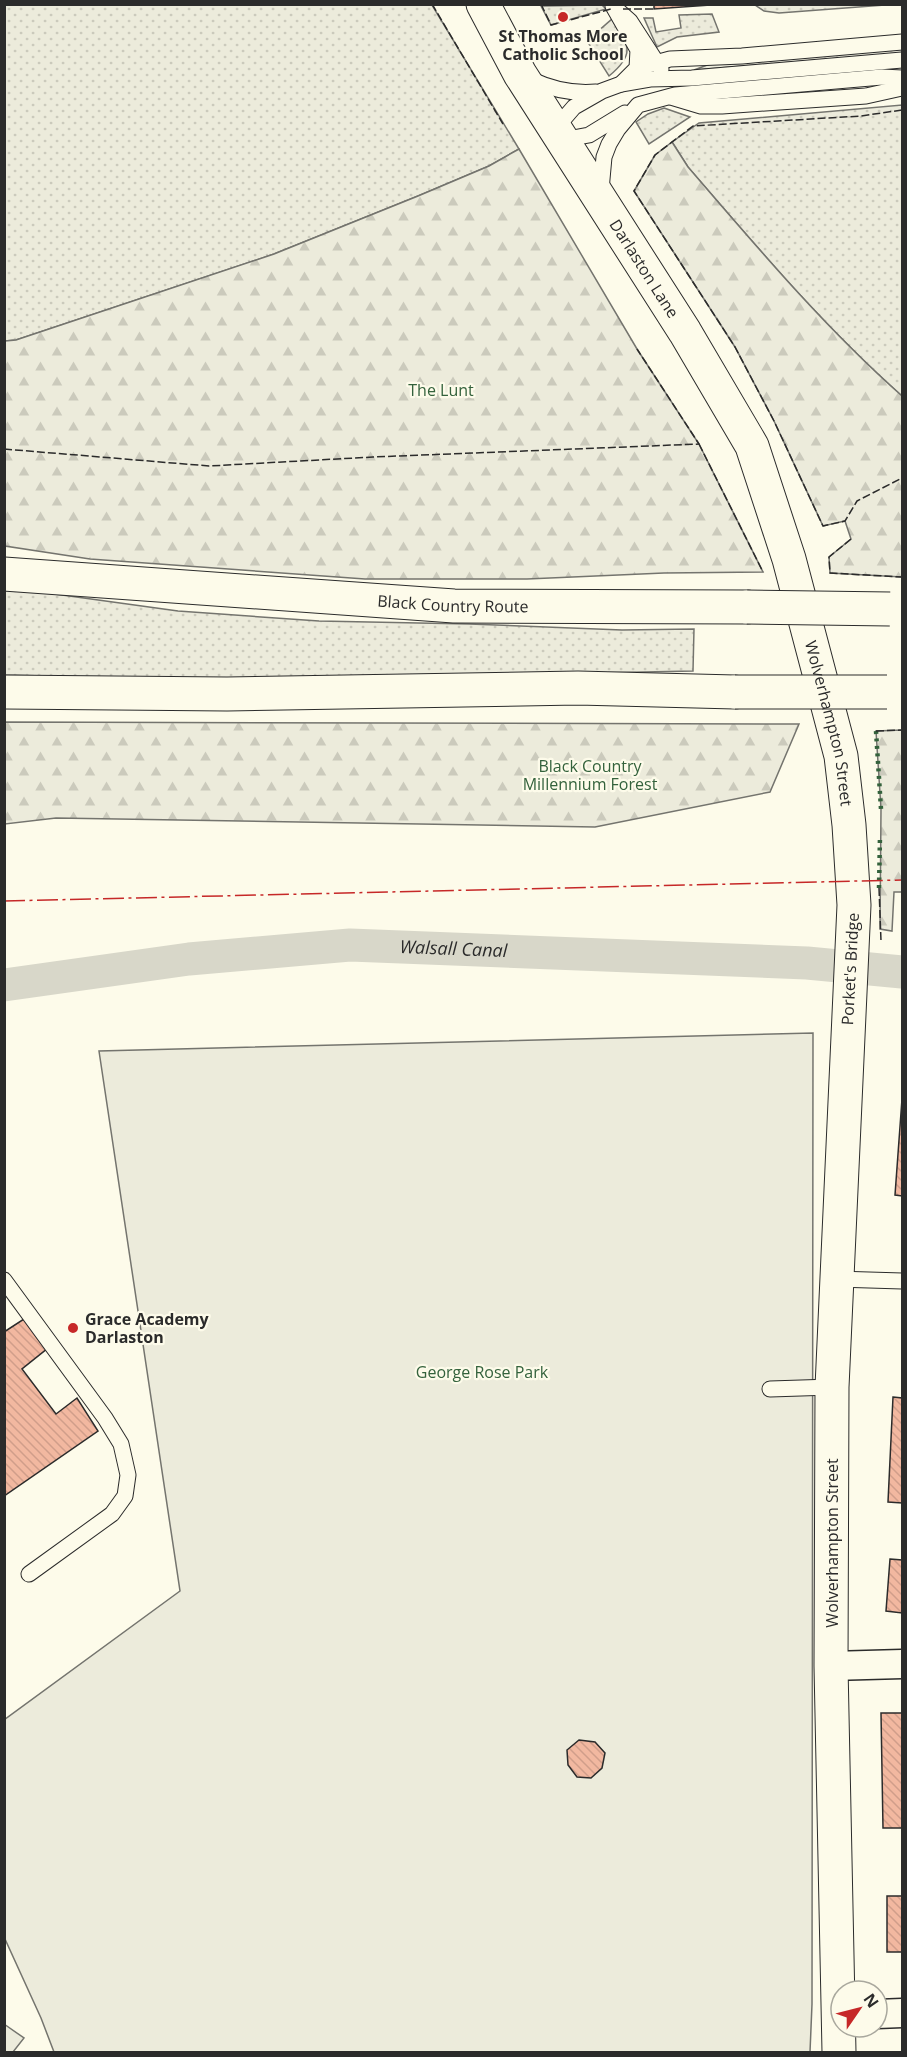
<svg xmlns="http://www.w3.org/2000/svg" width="907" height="2057" viewBox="0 0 907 2057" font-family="'Open Sans',sans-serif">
  <defs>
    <pattern id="grass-dots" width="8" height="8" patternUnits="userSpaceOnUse" patternTransform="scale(1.5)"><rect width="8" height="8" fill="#ecebdb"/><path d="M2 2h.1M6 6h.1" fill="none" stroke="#cbcabc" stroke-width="1.8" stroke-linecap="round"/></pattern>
    <pattern id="forest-firs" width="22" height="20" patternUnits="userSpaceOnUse" patternTransform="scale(1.5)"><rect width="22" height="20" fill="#ecebdb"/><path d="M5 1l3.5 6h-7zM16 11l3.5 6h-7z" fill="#cbcabc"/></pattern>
    <pattern id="building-back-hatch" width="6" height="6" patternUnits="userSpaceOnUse" patternTransform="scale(1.5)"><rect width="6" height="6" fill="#f2b8a0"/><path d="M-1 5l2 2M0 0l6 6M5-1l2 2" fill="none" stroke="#d09e8a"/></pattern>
  </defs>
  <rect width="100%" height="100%" fill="#fdfbea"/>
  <g fill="url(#grass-dots)" stroke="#74746e" stroke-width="1.5">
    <path d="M4 5H432L519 149 489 166 418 196 274 254 16 340 5 341Z"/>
    <path d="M755 5H885L779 13 764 11Z"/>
    <path d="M541 6 602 5 606 9 551 25Z"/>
    <path d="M712 14 719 32 677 37 657 47 644 18H653L656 32 681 28 679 15Z"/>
    <path d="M612 19C629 45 636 54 609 76L587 41Z"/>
    <path d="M902 49V53L694 70 710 64Z"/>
    <path d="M902 105V396C824 327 756 246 688 167L672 142 699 123Z"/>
    <path d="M664 108 690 117 649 144 636 122 648 114Z"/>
    <path d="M4 587 178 611 319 621 469 624 622 630 694 629 693 671 355 678H127L5 675Z"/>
  </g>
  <g fill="url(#forest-firs)" stroke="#74746e" stroke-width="1.5">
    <path d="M672 142 688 167C756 246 824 327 902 396V577L830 573 829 557 851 539 845 521 823 526 774 421 735 347 634 191 655 155Z"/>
    <path d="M519 149 637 349 699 444 763 572 664 573 527 579H365L90 559 5 546V341L16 340 274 254 418 196 489 166Z"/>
    <path d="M5 722 799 724 770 792 595 827 56 818 5 824Z"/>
    <path d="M902 730V892H894L892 931 880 929 881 809 876 731Z"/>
  </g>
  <g fill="#ecebdb" stroke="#74746e" stroke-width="1.5">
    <path d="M813 1033 812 2004 810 2052H54L41 2018 5 1939 4 1720 180 1591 99 1051Z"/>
    <path d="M4 2024 24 2038 13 2052H5Z"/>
  </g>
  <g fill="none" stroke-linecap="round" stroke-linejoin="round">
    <path stroke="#d8d7c9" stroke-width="33" id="s1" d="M4 985 189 959 350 945 807 963 902 972"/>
  </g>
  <g fill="url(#building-back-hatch)" stroke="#2b2b2b" stroke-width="1.5">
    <path d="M654 4H725L654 9Z"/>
    <path d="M902 1099V1196L895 1195Z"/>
    <path d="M27 1317 48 1348 22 1369 56 1414 77 1398 98 1431 4 1496V1332Z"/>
    <path d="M893 1397 902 1398V1503L888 1502Z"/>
    <path d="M890 1559 902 1560V1613L886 1611Z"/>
    <path d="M881 1713H902V1828H883Z"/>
    <path d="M579 1740 595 1742 605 1753 602 1768 591 1778 577 1777 568 1765 567 1750Z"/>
    <rect x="887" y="1896" width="15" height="56"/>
  </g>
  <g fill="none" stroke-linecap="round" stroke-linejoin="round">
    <defs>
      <g id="lane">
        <path d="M637 68 670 59 742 56 902 42"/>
        <path d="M532 80C553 90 572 94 596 92"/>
        <path d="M621 84 650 79 692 78 902 60"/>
        <path d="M671 97 701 106H722L866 96 902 88"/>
        <path d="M555 129 574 107 602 91 621 84 637 68 638 50 613 6 630 21 661 69"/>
        <path d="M562 140 589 135 625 113"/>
        <path d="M601 190 604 157 609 144 618 129 638 105 675 95 882 77 902 78"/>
        <path d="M836 1279 902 1281"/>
        <path d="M4 1280 105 1418 121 1444 128 1475 125 1496 112 1514 29 1574"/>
        <path d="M770 1389 832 1387"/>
      </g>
      <g id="street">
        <path d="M831 1666 902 1664"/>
        <path d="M877 2014 902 2013"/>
      </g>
      <g id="secondary">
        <path id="s2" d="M483 4 520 74 685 332 752 446 789 559 841 756 849 825 854 905 832 1387 831 1666 839 2052"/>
      </g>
      <g id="highway">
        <path id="s3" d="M4 574 454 606 747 607"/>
        <path d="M4 692 227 694 578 688 735 692"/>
      </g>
    </defs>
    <use href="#lane" stroke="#2b2b2b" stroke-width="17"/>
    <use href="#street" stroke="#2b2b2b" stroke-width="31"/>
    <use href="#secondary" stroke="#2b2b2b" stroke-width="35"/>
    <use href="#highway" stroke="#2b2b2b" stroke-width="35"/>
    <use href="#lane" stroke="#fdfbea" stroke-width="15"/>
    <use href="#street" stroke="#fdfbea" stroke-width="28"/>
    <use href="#secondary" stroke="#fdfbea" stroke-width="33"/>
    <use href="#highway" stroke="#fdfbea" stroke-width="33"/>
    <defs>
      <g id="highway-bridge">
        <path d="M747 607 890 609"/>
        <path d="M735 692H887"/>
      </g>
    </defs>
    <use href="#highway-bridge" stroke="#2b2b2b" stroke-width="35" stroke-linecap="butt"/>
    <use href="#highway-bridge" stroke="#fdfbea" stroke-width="33"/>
    <g stroke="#34623c" stroke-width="4.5" stroke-dasharray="3 4.5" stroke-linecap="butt">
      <path d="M876 731 881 809"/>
      <path d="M879 888 880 836"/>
    </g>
    <g stroke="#2b2b2b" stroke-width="1.5" stroke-dasharray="8 3" stroke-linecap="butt">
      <path d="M432 4 503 124"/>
      <path d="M541 4 551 25 611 9"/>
      <path d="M623 9H656"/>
      <path d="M902 110 861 116 693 126 655 155 634 191 735 347 774 421 823 526 845 521 857 501 902 478"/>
      <path d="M699 444 763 572"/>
      <path d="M4 449 209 466 373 457 699 444 637 349"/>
      <path d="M851 539 829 557 830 573 902 577"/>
      <path d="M876 731 902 730"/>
      <path d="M879 888 881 941"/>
    </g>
    <path stroke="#c62828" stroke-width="1.5" stroke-dasharray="21 4.5 3 4.5" stroke-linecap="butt" d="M4 901 902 880"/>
  </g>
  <g fill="#c62828" stroke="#fdfbea" stroke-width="2">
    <circle cx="563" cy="17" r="6"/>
    <circle cx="73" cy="1328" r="6"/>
  </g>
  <g text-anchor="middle" stroke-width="4.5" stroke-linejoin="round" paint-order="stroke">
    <g font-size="16" font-weight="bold" fill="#2b2b2b" stroke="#fdfbea">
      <text x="563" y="42">St Thomas More<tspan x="563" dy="18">Catholic School</tspan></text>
      <text x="85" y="1325" text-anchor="start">Grace Academy<tspan x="85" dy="18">Darlaston</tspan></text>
    </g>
    <g font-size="16" fill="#2b2b2b" stroke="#fdfbea">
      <text dy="6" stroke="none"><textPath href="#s2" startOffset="310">Darlaston Lane</textPath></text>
      <text dy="6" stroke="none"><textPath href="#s3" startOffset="450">Black Country Route</textPath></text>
      <text dy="6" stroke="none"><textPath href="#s2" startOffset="806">Wolverhampton Street</textPath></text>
      <text transform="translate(850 969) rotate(-87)" y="6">Porket's Bridge</text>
      <text transform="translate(832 1543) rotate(-90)" y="6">Wolverhampton Street</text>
    </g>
    <g font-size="16" fill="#34623c" stroke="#fdfbea">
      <text x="441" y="396">The Lunt</text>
      <text x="590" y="772">Black Country<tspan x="590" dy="18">Millennium Forest</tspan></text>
      <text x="482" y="1378">George Rose Park</text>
    </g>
    <g font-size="18" font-style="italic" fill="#2b2b2b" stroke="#fdfbea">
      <text dy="6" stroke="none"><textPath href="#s1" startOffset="452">Walsall Canal</textPath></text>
    </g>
  </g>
  <rect width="907" height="2057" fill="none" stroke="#2b2b2b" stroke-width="12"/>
  <g transform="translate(859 2009) rotate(55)"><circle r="28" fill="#fdfbea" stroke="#a9a89e" stroke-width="1.5"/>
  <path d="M0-4.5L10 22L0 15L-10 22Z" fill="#c62828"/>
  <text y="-9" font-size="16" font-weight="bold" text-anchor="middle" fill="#2b2b2b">N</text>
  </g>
</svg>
